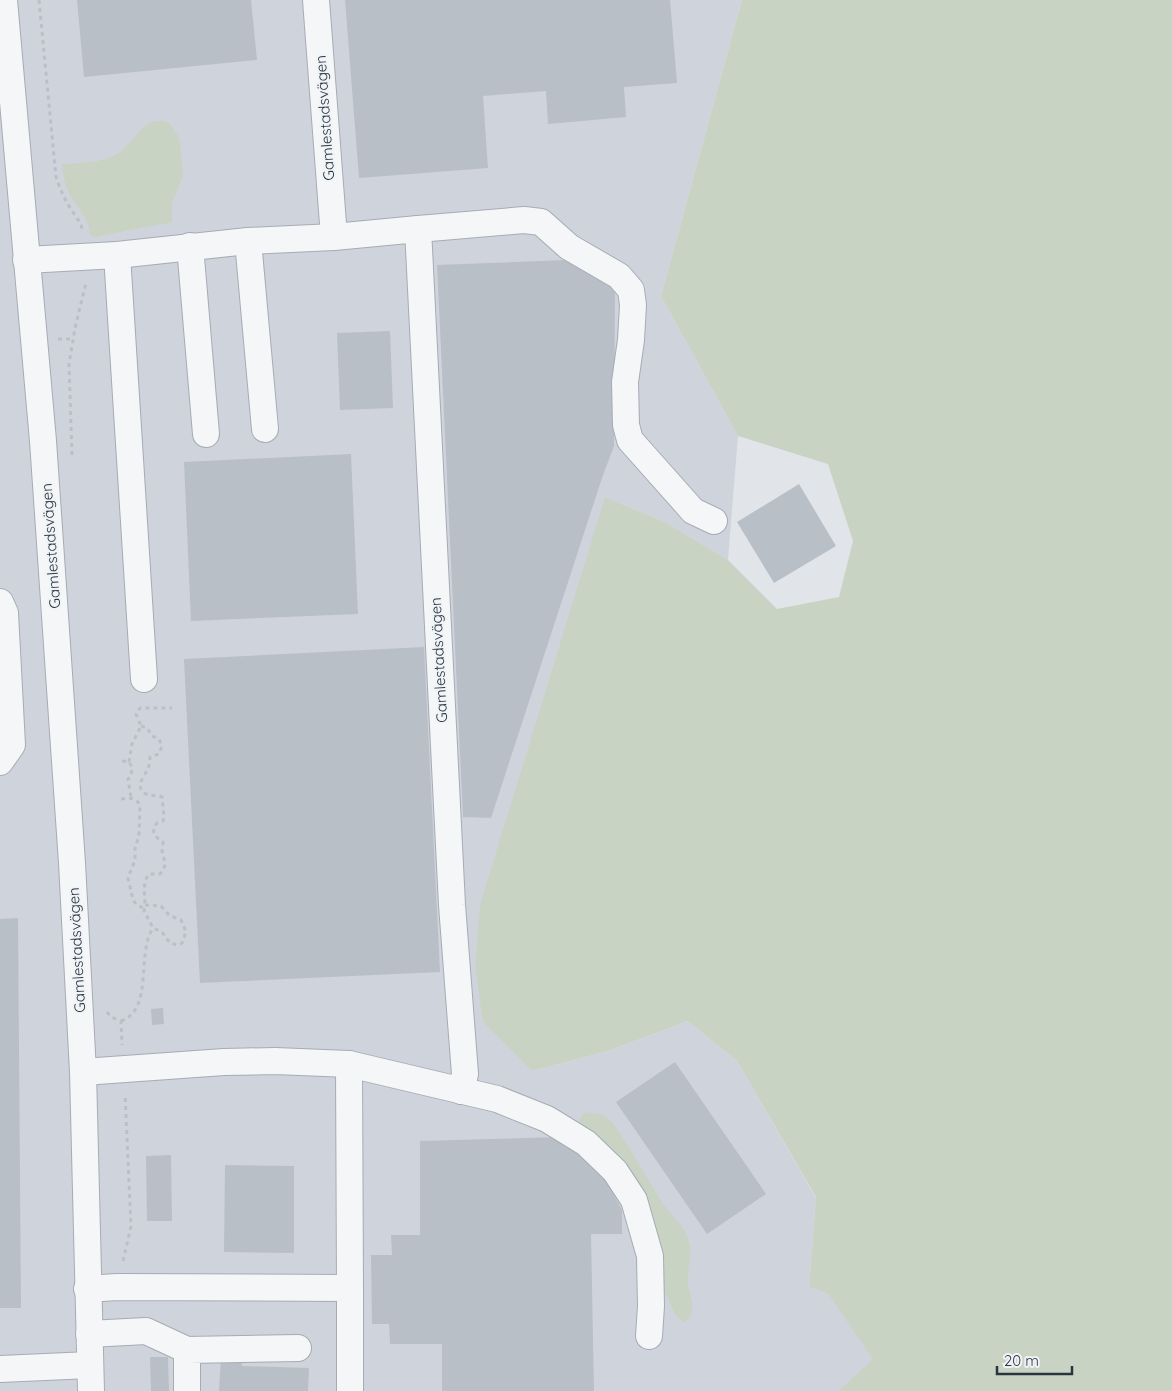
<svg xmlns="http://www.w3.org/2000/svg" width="1172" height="1391" viewBox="0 0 1172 1391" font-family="Quicksand,sans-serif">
  <rect width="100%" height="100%" fill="#e1e5ea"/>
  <path fill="#cfd4dc" d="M0 0H742L661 296 738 436 728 560 665 522 605 497 532 1071 608 1051 688 1021 737 1061 816 1198 809 1287 828 1294 874 1359 838 1391H0Z"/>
  <g fill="#c8d3c3">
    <path d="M742 0H1172V1391H838L873 1359 828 1294 809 1287 816 1197 737 1061 688 1021 608 1051 532 1071 483 1022 475 965 480 905 605 497 665 522 728 560 777 609 839 597 853 541 828 464 738 436 661 296Z"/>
    <path d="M155 121H164L170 124 178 136 181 148 183 176 172 203V223L162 224 95 237 90 235C89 216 76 207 68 191 64 183 63 173 62 164 79 163 106 163 120 152 133 142 139 126 155 121Z"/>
    <path d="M585 1112 603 1115 612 1122C630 1147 645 1175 661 1201 670 1215 684 1223 689 1242 693 1256 687 1269 688 1283 690 1299 698 1310 685 1322L678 1318 673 1310 658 1275 581 1125 579 1120Z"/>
  </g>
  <g fill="#b9bfc6">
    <path d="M77 0H251L257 60 84 77Z"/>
    <path d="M345 0H670L677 83 624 87 626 117 548 124 546 91 483 96 488 168 359 178Z"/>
    <path d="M567 260 615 287 614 446 602 478 491 818 463 817 437 265Z"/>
    <path d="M390 331 393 408 340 410 337 333Z"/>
    <path d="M351 454 358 614 191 621 184 462Z"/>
    <path d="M799 484 836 546 774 583 737 522Z"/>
    <path d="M424 647 440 972 200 983 184 659Z"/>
    <path d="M18 918 21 1308H0V919Z"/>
    <path d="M163 1008 164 1024 152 1025 151 1009Z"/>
    <path d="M675 1062 766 1194 707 1234 616 1102Z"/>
    <path d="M558 1137 604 1177 622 1210V1234H591L594 1391H442V1344H390L389 1324H372L371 1255H392L391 1235H420V1141Z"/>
    <path d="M171 1155 172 1221H147L146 1156Z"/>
    <path d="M225 1165 294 1166V1253L224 1252Z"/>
    <path d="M150 1357H168L169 1391H151Z"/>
    <path d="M221 1357H241L242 1366 309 1368 308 1391H219Z"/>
  </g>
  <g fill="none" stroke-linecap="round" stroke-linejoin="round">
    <defs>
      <g id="minor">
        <path d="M4 0 43 441 72 863 83 1072 91 1391"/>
        <path d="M418 229 524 220 541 222 569 247 619 276 631 290 633 305 631 340 625 382 626 425 630 440 693 511 714 521"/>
        <path d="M334 237 418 229 452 905 465 1074 461 1091"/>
        <path d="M248 241 265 429"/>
        <path d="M190 246 206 434"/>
        <path d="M117 255 144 679"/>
        <path d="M26 260 117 255 248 241 334 237 316 0"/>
        <path d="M0 602 5 613 12 745 0 762"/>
        <path d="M349 1064 350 1288"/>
        <path d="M83 1072 224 1062 275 1061 349 1064 497 1099 547 1119 586 1143 615 1171 634 1200 650 1256 651 1306 649 1336"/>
        <path d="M87 1289 117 1287 350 1288V1391"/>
        <path d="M89 1334 146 1331 187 1350"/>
        <path d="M0 1369 90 1365"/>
        <path d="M187 1391V1350L298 1348"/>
      </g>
    </defs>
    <use href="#minor" stroke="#a6acb4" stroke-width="28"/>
    <g stroke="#bbc0c5" stroke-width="3" stroke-dasharray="4 4" stroke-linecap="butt">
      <path d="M39 0 56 177C60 189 65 200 72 211 77 218 81 223 83 232"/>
      <path d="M58 339H73"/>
      <path d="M72 455 69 364 75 328 86 283"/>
      <path d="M141 726 147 728 152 736 159 739 162 746 159 754 150 757C150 761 149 766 148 769 144 777 134 787 146 794 151 796 156 795 162 797L164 816 163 821 157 823C150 832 155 837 163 842 163 845 162 848 162 850 163 860 169 864 160 874H149C142 883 145 894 145 905"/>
      <path d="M122 761 129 762 132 767 131 776 128 779 131 798"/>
      <path d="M129 762 132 744 141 726 136 714 140 708H172"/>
      <path d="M121 799C130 798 137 797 140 806L139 836 135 848V860L128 878 133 900 136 904 143 908"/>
      <path d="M145 905 161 906 169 915 181 920 186 932 182 943 178 945 170 943 162 932 153 928 144 911Z"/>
      <path d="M107 1012 111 1017 121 1021 122 1045"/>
      <path d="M121 1021C154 1010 136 953 153 928"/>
      <path d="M123 1261 131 1226 125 1094"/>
    </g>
    <use href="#minor" stroke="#f4f6f8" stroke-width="26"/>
  </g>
  <g text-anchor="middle" stroke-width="4" stroke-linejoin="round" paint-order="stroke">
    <g font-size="15" fill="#2a3441" stroke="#f1f4f7">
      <text transform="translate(325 118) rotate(-94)" y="5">Gamlestadsvägen</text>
      <text transform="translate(51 546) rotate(-94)" y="5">Gamlestadsvägen</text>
      <text transform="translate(439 660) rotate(-93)" y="5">Gamlestadsvägen</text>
      <text transform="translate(77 950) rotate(-93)" y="5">Gamlestadsvägen</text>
    </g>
  </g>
  <path d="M997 1366v8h75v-8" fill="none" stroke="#2a3441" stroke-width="2.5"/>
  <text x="1004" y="1366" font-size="15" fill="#2a3441" stroke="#f1f4f7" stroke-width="4" paint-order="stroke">20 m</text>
</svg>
